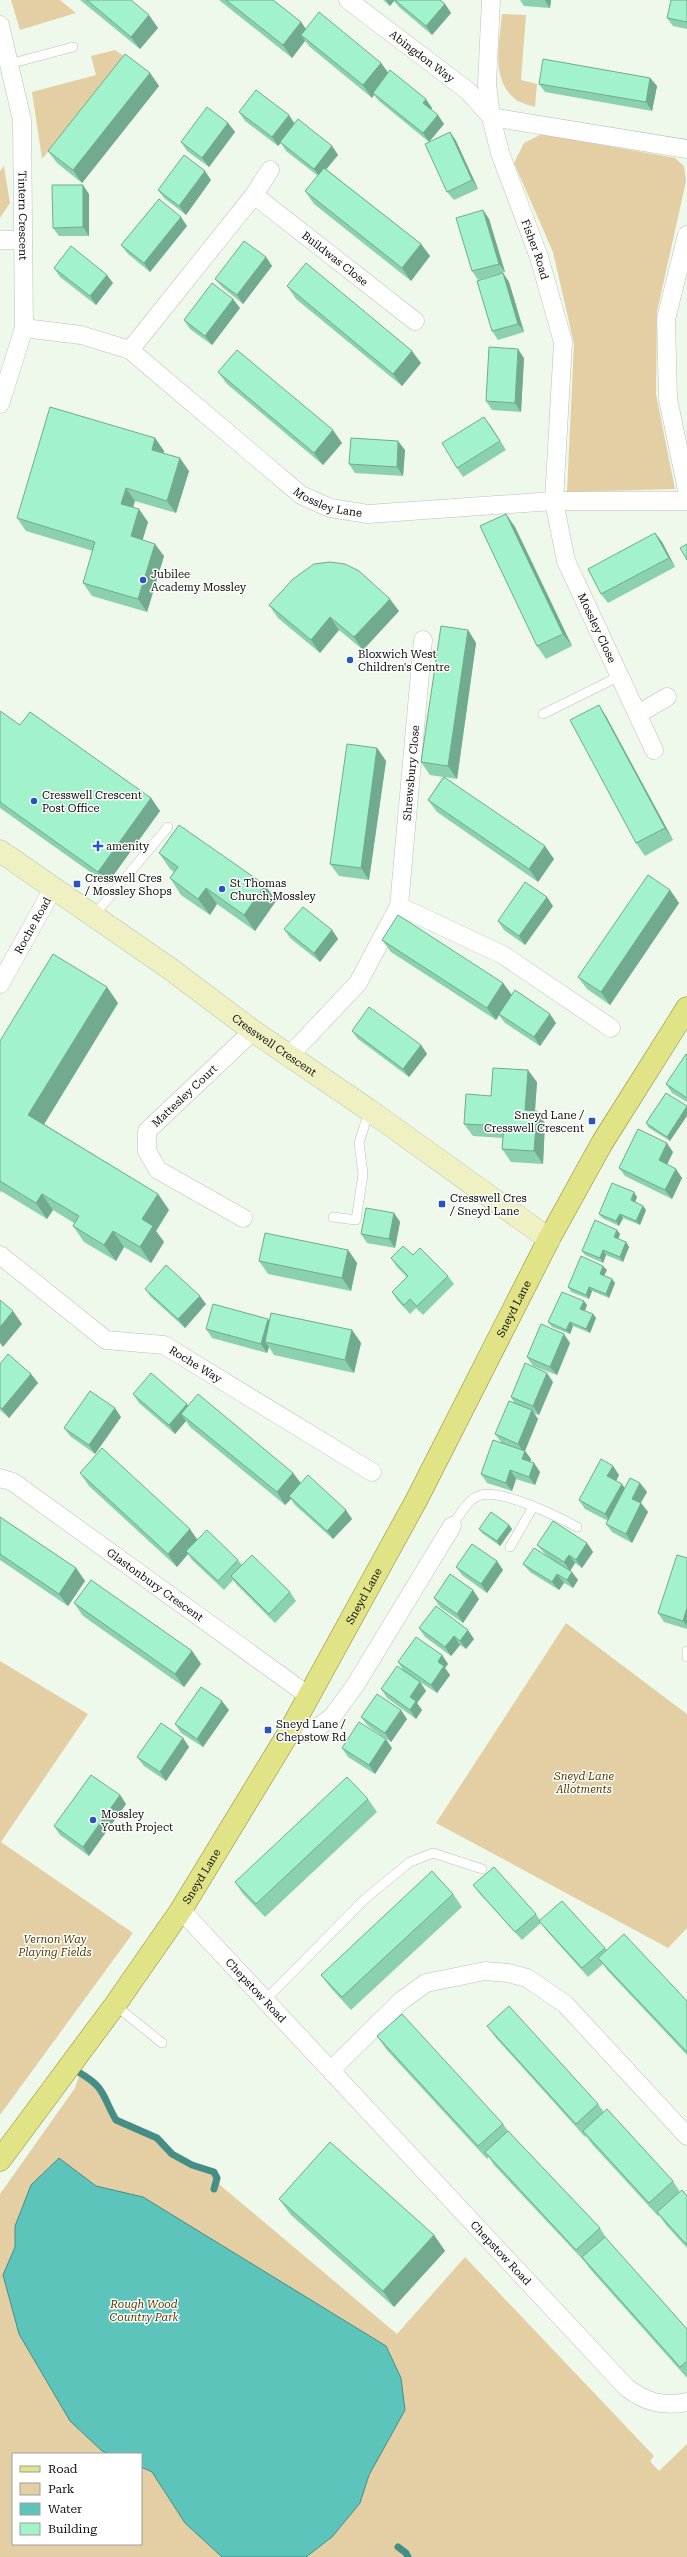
<svg xmlns="http://www.w3.org/2000/svg" width="687" height="2557" viewBox="0 0 687 2557" font-family="'Roboto Serif',serif">
<rect width="100%" height="100%" fill="#eff9eb"/>
<path fill="#e4cfa4" fill-rule="evenodd" d="M11,0H60L76,13L20,30Z
M502,14L526,15L521,80L537,84L535,107C529,105 520,103 515,99C490,79 500,41 502,14Z
M115,50L125,57L42,159L32,92L96,75L91,56Z
M542,134L675,158L684,166L686,181L657,312L656,394L675,489L567,492L574,344L553,252L514,163L524,143Z
M4,166L10,203L0,218V171Z
M566,1623L687,1714V1928L668,1948L436,1823Z
M0,1661L88,1714L1,1842L133,1933L0,2115Z
M80,2073C106,2088 102,2096 116,2120L157,2138L172,2154L192,2165L214,2172L220,2185L397,2334L465,2257L654,2456L650,2461L659,2471L687,2444V2557H0V2194L75,2088ZM13,2454H141V2544H13Z"/>
<path fill="#5cc4ba" stroke="#448e86" d="M59,2158L96,2186L143,2197L386,2346L401,2378L405,2410L369,2475L360,2503L332,2537L306,2557H222L185,2523L152,2472L141,2467V2454H110L102,2451L70,2421L19,2334L3,2275L15,2247V2226L31,2185Z"/>
<g fill="none" stroke-linecap="round" stroke-linejoin="round">
<path stroke="#448e86" stroke-width="7" d="M80,2073C106,2088 102,2096 116,2120L157,2138L172,2154L192,2165L214,2172L217,2178L214,2189
M398,2547L406,2553L408,2557"/>
<defs>
<path id="lane" d="M9,64L73,47
M543,714L620,676
M94,915L168,827
M333,1217L356,1220L363,1174L359,1143L369,1111
M452,1526C460,1515 467,1499 481,1495C504,1490 557,1516 577,1527
M510,1547L533,1507
M687,1651V1657
M265,2000L366,1898L410,1862L433,1853L482,1869
M115,2005L162,2043"/>
<g id="street">
<path id="s1" d="M348,0L468,91L491,117L687,149"/>
<path id="s2" d="M491,0L487,84L491,117L500,153L539,257L563,342L554,501L566,561L654,750"/>
<path id="s3" d="M0,25L22,120L24,328L0,404"/>
<path id="s4" d="M254,195L415,321"/>
<path d="M687,235L666,319L668,399L687,490"/>
<path d="M0,240H22"/>
<path id="s5" d="M24,328L81,335L130,350L301,495L330,508L368,514L554,501H687"/>
<path d="M130,350L254,195L270,170"/>
<path d="M638,714L667,697"/>
<path d="M399,906L503,955L611,1028"/>
<path id="s6" d="M0,984L54,887"/>
<path id="s7" d="M290,1055L358,983L399,906L423,640"/>
<path id="s8" d="M243,1218L158,1170L147,1151V1131L253,1031"/>
<path id="s9" d="M0,1255L106,1340L164,1345L372,1472"/>
<path id="s10" d="M0,1478L13,1482L309,1696"/>
<path d="M288,1734L310,1733L332,1717L356,1684L452,1526"/>
<path id="s11" d="M181,1910L627,2388C646,2402 663,2407 687,2402"/>
<path d="M332,2069L401,2001L426,1983L485,1971L508,1973L527,1978L565,2004L687,2136"/>
</g>
<g id="secondary">
<path id="s12" d="M0,851L169,968L253,1031L369,1110L549,1239"/>
</g>
<g id="primary">
<path id="s13" d="M0,2160L115,2005L181,1910L288,1734L417,1499L549,1239L602,1143L687,1008"/>
</g>
</defs>
<use href="#lane" stroke="#b9c2b5" stroke-width="10"/>
<use href="#street" stroke="#b9c2b5" stroke-width="19"/>
<use href="#secondary" stroke="#b9c2b5" stroke-width="23"/>
<use href="#primary" stroke="#898c28" stroke-width="23"/>
<use href="#lane" stroke="#fff" stroke-width="9"/>
<use href="#street" stroke="#fff" stroke-width="18"/>
<use href="#secondary" stroke="#f0f1c3" stroke-width="22"/>
<use href="#primary" stroke="#e1e387" stroke-width="22"/>
</g>
<path fill="#8bd1af" d="M80,0H131L158,28L140,49Z
M219,0H273L301,22L306,29L381,63L388,73L432,108L431,110L444,124L429,142L379,101L374,95L372,98L310,47L305,41L292,58Z
M383,0H440L445,4L451,13L432,35L399,7L394,1L390,6Z
M520,0H551L550,8L524,6Z
M687,0V29L673,26L667,18Z
M150,73L159,86L82,183L57,163L48,151Z
M650,78L657,86L652,111L545,92L539,84Z
M239,112L295,124L332,146L338,155L326,169L421,244L430,256L411,281L314,204L305,191L318,176L286,151L281,143L278,146L245,121Z
M228,123L235,132L209,167L187,151L181,142Z
M450,132L456,141L478,189L454,200L447,192Z
M211,180L186,215L164,198L158,190Z
M89,194V236H59L53,228Z
M483,210L489,219L505,272L478,280L472,271Z
M187,226L150,272L128,254L121,245Z
M266,257L272,266L243,304L222,287L215,279Z
M54,268L113,283L96,305L60,277Z
M503,273L509,282L524,332L498,340L492,331Z
M287,286L421,363L402,386L296,299Z
M240,308L212,345L190,329L184,320Z
M524,358L521,412L492,410L486,401Z
M218,372L342,443L323,465L227,384Z
M490,425L506,450L463,477L457,468Z
M155,438L164,451L163,453L189,471L176,513L135,501L133,507L148,522L142,540L164,556L147,612L92,596L83,583L93,551L26,531L17,518Z
M405,450L403,476L355,473L349,464Z
M506,514L515,527L572,646L546,659L537,646Z
M655,533L662,542L675,567L608,603L601,594Z
M269,605L399,611L363,650L339,630L320,653L278,618Z
M468,630L476,643L457,779L444,777L554,859L538,882L437,812L428,800L443,777L430,775L421,762Z
M599,705L607,718L673,840L645,856L636,843Z
M0,711L20,725L151,798L160,811L107,884L0,808Z
M377,748L386,761L369,880L339,876L330,864Z
M159,853L265,885L276,901L255,931L217,904L210,915L181,895L170,878L174,872L170,869Z
M670,890L679,903L610,1005L587,989L578,977Z
M553,906L525,945L504,930L498,921Z
M284,929L332,930L338,939L320,962L290,938Z
M382,940L503,983L511,995L556,1023L540,1046L505,1023L499,1015L496,1020L391,952Z
M118,1003L44,1124L158,1194L169,1210L156,1231L164,1242L151,1263L124,1247L116,1261L84,1242L73,1226L74,1223L53,1210L47,1219L1,1191L0,1193V1041Z
M352,1031L421,1045L427,1054L409,1077L358,1039Z
M687,1055V1102L672,1093L666,1084Z
M537,1082L535,1111H537L545,1123L543,1164L511,1162L502,1149L503,1138L473,1136L464,1124L491,1096Z
M666,1093L670,1141L649,1128L646,1123Z
M673,1152L667,1164L682,1178L672,1199L625,1176L619,1168Z
M637,1197L635,1202L643,1206L646,1210L640,1225L623,1218L619,1226L602,1218L599,1214Z
M394,1213L400,1222L395,1248L367,1243L361,1234Z
M617,1230L620,1234L618,1239L626,1242L629,1247L623,1262L606,1255L603,1263L585,1255L582,1251Z
M348,1250L357,1263L351,1291L268,1274L259,1261Z
M413,1255L448,1276L454,1284L423,1315L416,1308L410,1314L398,1301L392,1292L407,1277L397,1267L391,1258Z
M607,1270L604,1275L612,1279L615,1283L609,1298L592,1291L589,1299L571,1292L568,1287Z
M145,1289L206,1304L185,1328L151,1297Z
M587,1305L585,1311L593,1314L596,1318L590,1333L573,1326L570,1334L552,1327L548,1322Z
M270,1321L352,1330L361,1343L354,1373L274,1355L269,1347L267,1353L212,1338L206,1329Z
M570,1343L557,1375L533,1366L527,1357Z
M0,1364L31,1374L38,1383L9,1418L0,1410Z
M553,1382L539,1415L533,1413L538,1419L525,1451L531,1459L530,1462L534,1463L540,1472L535,1485L516,1479L512,1491L487,1483L481,1474L501,1442L495,1434L515,1404L511,1397Z
M133,1394L188,1406L293,1473L301,1483L352,1519L333,1539L295,1505L291,1499L285,1505L190,1427L186,1421L175,1434L139,1403Z
M121,1417L95,1454L70,1436L64,1428Z
M613,1466L619,1475L616,1481L625,1488L640,1483L647,1492L641,1503L648,1512L632,1543L612,1532L606,1524L608,1521L585,1509L579,1500Z
M80,1473L197,1539L238,1560L242,1565L290,1592L296,1601L275,1623L237,1585L233,1580L224,1590L192,1560L188,1554L177,1567L89,1486Z
M0,1517L76,1568L85,1581L68,1606L0,1560Z
M509,1525L512,1529L500,1546L482,1533L479,1529Z
M587,1543L593,1552L582,1568L575,1563L570,1571L578,1580L573,1588L564,1583L559,1590L530,1572L523,1564L551,1559L544,1553L537,1545Z
M687,1558V1629L664,1622L658,1613Z
M456,1567L503,1570L487,1593L462,1575Z
M434,1598L479,1599L463,1623L440,1607Z
M74,1603L192,1651L201,1664L184,1687L83,1616Z
M419,1628L474,1639L466,1649L460,1645L451,1656L425,1637Z
M442,1655L448,1664L445,1668L450,1675L437,1693L420,1682L426,1691L417,1703L422,1710L416,1719L387,1698L381,1689L403,1670L398,1662Z
M229,1710L203,1747L181,1733L175,1724Z
M361,1717L407,1719L391,1742L368,1726Z
M183,1738L189,1747L166,1781L144,1766L137,1757Z
M342,1748H392L375,1774L348,1757Z
M120,1795L126,1804L89,1856L60,1835L54,1826Z
M368,1799L377,1812L265,1917L243,1894L235,1882Z
M473,1885L536,1914L540,1920L605,1948L607,1950L687,2001V2055L607,1970L603,1964L588,1977L546,1930L541,1923L522,1940L480,1894Z
M453,1894L462,1907L351,2010L330,1987L321,1975Z
M487,2026L598,2104L604,2112L673,2181L680,2192L687,2196V2248L666,2225L659,2215L658,2216L592,2144L586,2136L585,2137L496,2038Z
M377,2036L503,2124L508,2131L600,2228L608,2241L687,2329V2378L591,2270L585,2262L494,2165L489,2157L487,2159L386,2049Z
M279,2199L434,2235L445,2251L394,2307L291,2215Z"/>
<path fill="#71aa8e" d="M386,0H394V1L390,6Z
M545,0H551L550,8Z
M445,4L451,13L432,35L426,26Z
M149,15L158,28L140,49L131,37Z
M301,22L310,35H301L305,41L292,58L283,45Z
M381,63L390,75L373,93L374,95L372,98L363,85Z
M150,73L159,86L82,183L73,170Z
M650,78L657,86L652,111L646,102Z
M426,99L432,108L429,112L423,103Z
M289,115L295,124L278,146L272,137Z
M438,115L444,124L429,142L423,133Z
M228,123L235,132L209,167L202,158Z
M450,132L456,141L478,189L472,180Z
M332,146L338,155L320,177L314,169Z
M205,171L211,180L186,215L179,206Z
M83,185L89,194V236L83,227Z
M483,210L489,219L505,272L499,264Z
M181,217L187,226L150,272L144,263Z
M421,244L430,256L411,281L402,268Z
M266,257L272,266L243,304L237,295Z
M503,273L509,282L524,332L518,324Z
M107,275L113,283L96,305L90,296Z
M233,299L240,308L212,345L205,336Z
M518,349L524,358L521,412L515,403Z
M412,351L421,363L402,386L393,374Z
M484,417L490,425L506,450Z
M333,430L342,443L323,465L314,453Z
M155,438L164,451L161,462L152,450Z
M398,441L405,450L403,476L397,467Z
M180,458L189,471L176,513L167,501Z
M126,488L135,501L130,516L121,504Z
M139,509L148,522L140,549L131,536Z
M506,514L515,527L572,646L563,634Z
M655,533L662,542L675,567L669,558Z
M155,544L164,556L147,612L138,599Z
M390,599L399,611L363,650L354,637Z
M330,617L339,630L320,653L311,640Z
M468,630L476,643L457,779L448,766Z
M599,705L607,718L673,840L665,828Z
M377,748L386,761L369,880L361,868Z
M151,798L160,811L107,884L98,872Z
M545,846L554,859L538,882L529,869Z
M265,885L276,901L255,931L244,915Z
M206,888L217,904L210,915L198,899Z
M670,890L679,903L610,1005L601,992Z
M547,897L553,906L525,945L519,936Z
M332,930L338,939L320,962L314,953Z
M503,983L512,995L496,1020L487,1008Z
M107,987L118,1003L40,1131L28,1115Z
M550,1014L556,1023L540,1046L534,1037Z
M421,1045L427,1054L409,1077L403,1069Z
M528,1070L537,1082L534,1123L525,1110Z
M687,1106V1116L670,1141L667,1137Z
M537,1111L545,1123L543,1164L534,1151Z
M667,1143L673,1152L665,1169L659,1160Z
M676,1169L682,1178L672,1199L665,1190Z
M634,1192L637,1197L634,1205L631,1200Z
M42,1194L53,1210L47,1219L36,1203Z
M158,1194L169,1210L156,1231L164,1242L151,1263L140,1247L142,1219Z
M643,1206L646,1210L640,1225L636,1221Z
M394,1213L400,1222L395,1248L389,1239Z
M620,1214L623,1218L619,1226L616,1221Z
M617,1230L620,1234L617,1242L614,1237Z
M113,1231L124,1247L116,1261L104,1245Z
M626,1242L629,1247L623,1262L620,1257Z
M348,1250L357,1263L351,1291L342,1278Z
M603,1250L606,1255L603,1263L600,1258Z
M603,1266L607,1270L603,1278L600,1274Z
M612,1279L615,1283L609,1298L606,1294Z
M589,1287L592,1291L589,1299L586,1295Z
M200,1296L206,1304L185,1328L178,1319Z
M584,1301L587,1305L584,1313L580,1309Z
M13,1311L22,1324L3,1347L0,1343V1327Z
M593,1314L596,1318L590,1333L586,1329Z
M268,1319L274,1327L265,1342L269,1347L267,1353L261,1344Z
M570,1322L573,1326L570,1334L566,1330Z
M352,1330L361,1343L354,1373L345,1360Z
M564,1334L570,1343L557,1375L550,1367Z
M547,1373L553,1382L539,1415L533,1406Z
M31,1374L38,1383L9,1418L2,1409Z
M187,1404L193,1413L181,1414L186,1421L175,1434L169,1425Z
M115,1408L121,1417L95,1454L89,1445Z
M532,1410L538,1419L524,1453L518,1444Z
M525,1451L531,1459L528,1468L522,1459Z
M534,1463L540,1472L535,1485L529,1477Z
M613,1466L619,1475L614,1485L607,1476Z
M510,1470L516,1479L512,1491L506,1483Z
M293,1473L302,1485L289,1496L291,1499L285,1505L277,1492Z
M640,1483L647,1492L638,1507L632,1499Z
M622,1484L628,1493L611,1523L605,1514Z
M641,1503L648,1512L632,1543L626,1534Z
M346,1510L352,1519L333,1539L327,1531Z
M509,1525L512,1529L500,1546L497,1541Z
M190,1529L199,1542L186,1551L188,1554L177,1567L168,1554Z
M587,1543L593,1552L582,1568L576,1560Z
M569,1555L575,1563L570,1571L564,1562Z
M497,1561L503,1570L487,1593L481,1584Z
M76,1568L85,1581L68,1606L59,1594Z
M572,1572L578,1580L573,1588L567,1580Z
M557,1574L564,1583L559,1590L552,1582Z
M473,1590L479,1599L463,1623L457,1614Z
M687,1608V1626L683,1621Z
M468,1630L474,1639L466,1649L460,1641Z
M454,1636L460,1645L451,1656L445,1647Z
M192,1651L201,1664L184,1687L175,1674Z
M442,1655L448,1664L445,1668L450,1675L437,1693L431,1685L438,1662Z
M420,1682L426,1691L417,1703L422,1710L416,1719L410,1710V1697Z
M222,1701L229,1710L203,1747L197,1739Z
M401,1710L407,1719L391,1742L385,1733Z
M183,1738L189,1747L166,1781L160,1772Z
M386,1739L392,1748L375,1774L369,1765Z
M120,1795L126,1804L89,1856L83,1847Z
M434,2235L445,2251L394,2307L383,2291Z"/>
<path fill="#a2f3cb" stroke="#71aa8e" d="M87,0H131L149,15L131,37Z
M226,0H273L301,22L283,45Z
M395,0H440L445,4L426,26Z
M671,0H687V22L667,18Z
M319,12L381,63L363,85L301,35Z
M125,54L150,73L73,170L48,151Z
M543,59L650,78L646,102L539,84Z
M390,70L426,99L423,103L438,115L423,133L373,93Z
M256,90L289,115L272,137L239,112Z
M207,107L228,123L202,158L181,142Z
M298,119L332,146L314,169L280,142Z
M450,132L472,180L447,192L425,144Z
M184,155L205,171L179,206L158,190Z
M324,168L421,244L402,268L305,191Z
M52,185H83V227L53,228Z
M159,199L181,217L144,263L121,245Z
M483,210L499,264L472,271L456,218Z
M244,241L266,257L237,295L215,279Z
M71,246L107,275L90,296L54,268Z
M306,263L412,351L393,374L287,286Z
M503,273L518,324L492,331L477,281Z
M212,283L233,299L205,336L184,320Z
M489,347L518,349L515,403L486,401Z
M237,350L333,430L314,453L218,372Z
M50,407L155,438L152,450L180,458L167,501L126,488L121,504L139,509L131,536L155,544L138,599L83,583L95,542L17,518Z
M484,417L500,441L457,468L442,443Z
M351,438L398,441L397,467L349,464Z
M506,514L563,634L537,646L480,526Z
M655,533L669,558L601,594L588,569Z
M687,544V560L680,548Z
M330,562L345,564L359,571L390,599L354,637L330,617L311,640L269,605L293,579L314,564Z
M441,626L468,630L448,766L421,762Z
M599,705L665,828L636,843L570,720Z
M0,711L20,725L30,712L151,798L98,872L0,802Z
M347,744L377,748L361,868L330,864Z
M444,777L545,846L529,869L428,800Z
M179,825L265,885L244,915L206,888L198,899L170,878L178,867L159,853Z
M648,875L670,890L601,992L578,977Z
M525,882L547,897L519,936L498,921Z
M303,907L332,930L314,953L284,929Z
M398,915L503,983L487,1008L382,940Z
M53,954L107,987L28,1115L158,1194L142,1219L153,1226L140,1247L113,1231L104,1245L73,1226L79,1216L42,1194L36,1203L0,1181V1041Z
M515,990L550,1014L534,1037L499,1014Z
M369,1007L421,1045L403,1069L352,1031Z
M686,1054L687,1055V1098L666,1084Z
M493,1068L528,1070L525,1110L537,1111L534,1151L502,1149L504,1126L464,1124L466,1094L491,1096Z
M666,1093L687,1106L667,1137L646,1123Z
M638,1129L667,1143L659,1160L676,1169L665,1190L619,1168Z
M612,1183L634,1192L631,1200L643,1206L636,1221L620,1214L616,1221L599,1214Z
M366,1208L394,1213L389,1239L361,1234Z
M595,1220L617,1230L614,1237L626,1242L620,1257L603,1250L600,1258L582,1251Z
M265,1233L348,1250L342,1278L259,1261Z
M403,1246L413,1255L420,1248L448,1276L417,1306L410,1299L404,1305L392,1292L408,1276L391,1258Z
M581,1256L603,1266L600,1274L612,1279L606,1294L589,1287L586,1295L568,1287Z
M166,1265L200,1296L178,1319L145,1289Z
M562,1292L584,1301L580,1309L593,1314L586,1329L570,1322L566,1330L548,1322Z
M0,1300L13,1311L0,1327Z
M213,1304L268,1319L261,1344L206,1329Z
M271,1313L352,1330L345,1360L265,1342Z
M541,1324L564,1334L550,1367L527,1357Z
M8,1354L31,1374L2,1409L0,1407V1364Z
M525,1363L547,1373L533,1406L511,1397Z
M151,1373L187,1404L169,1425L133,1394Z
M90,1391L115,1408L89,1445L64,1428Z
M198,1394L293,1473L277,1492L181,1414Z
M509,1401L532,1410L518,1444L495,1434Z
M493,1440L525,1451L522,1459L534,1463L529,1477L510,1470L506,1483L481,1474Z
M102,1448L190,1529L168,1554L80,1473Z
M601,1459L613,1466L607,1476L622,1484L605,1514L579,1500Z
M308,1475L346,1510L327,1531L289,1496Z
M630,1478L640,1483L632,1499L641,1503L626,1534L606,1524Z
M491,1512L509,1525L497,1541L479,1529Z
M0,1517L76,1568L59,1594L0,1554Z
M553,1521L587,1543L576,1560L569,1555L564,1562L537,1545Z
M207,1530L238,1560L218,1581L186,1551Z
M472,1544L497,1561L481,1584L456,1567Z
M534,1548L572,1572L567,1580L557,1574L552,1582L523,1564Z
M252,1555L290,1592L269,1614L231,1576Z
M677,1555L687,1558V1608L683,1621L658,1613Z
M450,1574L473,1590L457,1614L434,1598Z
M91,1580L192,1651L175,1674L74,1603Z
M436,1606L468,1630L460,1641L454,1636L445,1647L419,1628Z
M416,1637L442,1655L438,1662L444,1666L431,1685L398,1662Z
M397,1666L420,1682L410,1697L416,1701L410,1710L381,1689Z
M201,1687L222,1701L197,1739L175,1724Z
M377,1694L401,1710L385,1733L361,1717Z
M359,1722L386,1739L369,1765L342,1748Z
M161,1723L183,1738L160,1772L137,1757Z
M91,1775L120,1795L83,1847L54,1826Z
M347,1777L368,1799L256,1904L235,1882Z
M494,1867L536,1914L515,1932L473,1885Z
M432,1871L453,1894L342,1997L321,1975Z
M562,1901L605,1948L582,1968L539,1921Z
M624,1934L687,2001V2052L598,1958Z
M509,2006L598,2104L576,2124L487,2026Z
M402,2014L503,2124L478,2146L377,2036Z
M607,2109L673,2181L649,2203L583,2131Z
M508,2131L600,2228L576,2250L485,2152Z
M330,2142L434,2235L383,2291L279,2199Z
M682,2190L687,2196V2245L657,2212Z
M605,2237L687,2329V2361L680,2367L582,2257Z"/>
<g fill="#2954c3" stroke="#fff" stroke-width="1.5">
<circle cx="143" cy="580" r="4"/>
<circle cx="350" cy="660" r="4"/>
<circle cx="34" cy="801" r="4"/>
<path d="M96 840h4v4h4v4h-4v4h-4v-4h-4v-4h4z"/>
<rect x="73" y="880" width="8" height="8" rx="2"/>
<circle cx="222" cy="889" r="4"/>
<rect x="588" y="1117" width="8" height="8" rx="2"/>
<rect x="438" y="1200" width="8" height="8" rx="2"/>
<rect x="264" y="1726" width="8" height="8" rx="2"/>
<circle cx="93" cy="1820" r="4"/>
</g>
<g text-anchor="middle" dominant-baseline="central" stroke-width="3" stroke-linejoin="round" paint-order="stroke">
<g font-size="11" fill="#0c0f0b" stroke="#fff">
<text stroke="none"><textPath href="#s1" startOffset="93">Abingdon Way</textPath></text>
<text stroke="none"><textPath href="#s3" startOffset="193">Tintern Crescent</textPath></text>
<text stroke="none"><textPath href="#s2" startOffset="257">Fisher Road</textPath></text>
<text stroke="none"><textPath href="#s4" startOffset="103">Buildwas Close</textPath></text>
<text stroke="none"><textPath href="#s5" startOffset="361">Mossley Lane</textPath></text>
<text stroke="none"><textPath href="#s2" startOffset="648">Mossley Close</textPath></text>
<text stroke="none"><textPath href="#s7" startOffset="320">Shrewsbury Close</textPath></text>
<text stroke="none"><textPath href="#s6" startOffset="67">Roche Road</textPath></text>
<text stroke="none"><textPath href="#s12" startOffset="336">Cresswell Crescent</textPath></text>
<text stroke="none"><textPath href="#s8" startOffset="191">Mattesley Court</textPath></text>
<text stroke="none"><textPath href="#s13" startOffset="996">Sneyd Lane</textPath></text>
<text stroke="none"><textPath href="#s9" startOffset="231">Roche Way</textPath></text>
<text stroke="none"><textPath href="#s10" startOffset="189">Glastonbury Crescent</textPath></text>
<text stroke="none"><textPath href="#s13" startOffset="672">Sneyd Lane</textPath></text>
<text stroke="none"><textPath href="#s13" startOffset="348">Sneyd Lane</textPath></text>
<text stroke="none"><textPath href="#s11" startOffset="110">Chepstow Road</textPath></text>
<text stroke="none"><textPath href="#s11" startOffset="469">Chepstow Road</textPath></text>
</g>
<g font-size="11" fill="#0c0f0b" stroke="#fff" text-anchor="start">
<text x="151" y="574">Jubilee<tspan x="151" dy="13">Academy Mossley</tspan></text>
<text x="358" y="654">Bloxwich West<tspan x="358" dy="13">Children's Centre</tspan></text>
<text x="42" y="795">Cresswell Crescent<tspan x="42" dy="13">Post Office</tspan></text>
<text x="106" y="846">amenity</text>
<text x="85" y="878">Cresswell Cres<tspan x="85" dy="13">/ Mossley Shops</tspan></text>
<text x="230" y="883">St Thomas<tspan x="230" dy="13">Church,Mossley</tspan></text>
<text x="584" y="1115" text-anchor="end">Sneyd Lane /<tspan x="584" dy="13">Cresswell Crescent</tspan></text>
<text x="450" y="1198">Cresswell Cres<tspan x="450" dy="13">/ Sneyd Lane</tspan></text>
<text x="276" y="1724">Sneyd Lane /<tspan x="276" dy="13">Chepstow Rd</tspan></text>
<text x="101" y="1814">Mossley<tspan x="101" dy="13">Youth Project</tspan></text>
</g>
<g font-size="11" font-style="italic" fill="#533c00" stroke="#fff">
<text x="584" y="1776">Sneyd Lane<tspan x="584" dy="13">Allotments</tspan></text>
<text x="55" y="1939">Vernon Way<tspan x="55" dy="13">Playing Fields</tspan></text>
<text x="144" y="2304">Rough Wood<tspan x="144" dy="13">Country Park</tspan></text>
</g>
</g>
<rect x="12" y="2453" width="130" height="92" fill="#ffffff" stroke="#9e9f9d"/>
<rect x="20" y="2466" width="20" height="6" fill="#e1e387" stroke="#9e9f9d"/>
<text x="48" y="2473" font-size="12" fill="#0c0f0b">Road</text>
<rect x="20" y="2483" width="20" height="12" fill="#e4cfa4" stroke="#9e9f9d"/>
<text x="48" y="2493" font-size="12" fill="#0c0f0b">Park</text>
<rect x="20" y="2503" width="20" height="12" fill="#5cc4ba" stroke="#9e9f9d"/>
<text x="48" y="2513" font-size="12" fill="#0c0f0b">Water</text>
<rect x="20" y="2523" width="20" height="12" fill="#a2f3cb" stroke="#9e9f9d"/>
<text x="48" y="2533" font-size="12" fill="#0c0f0b">Building</text>
</svg>
